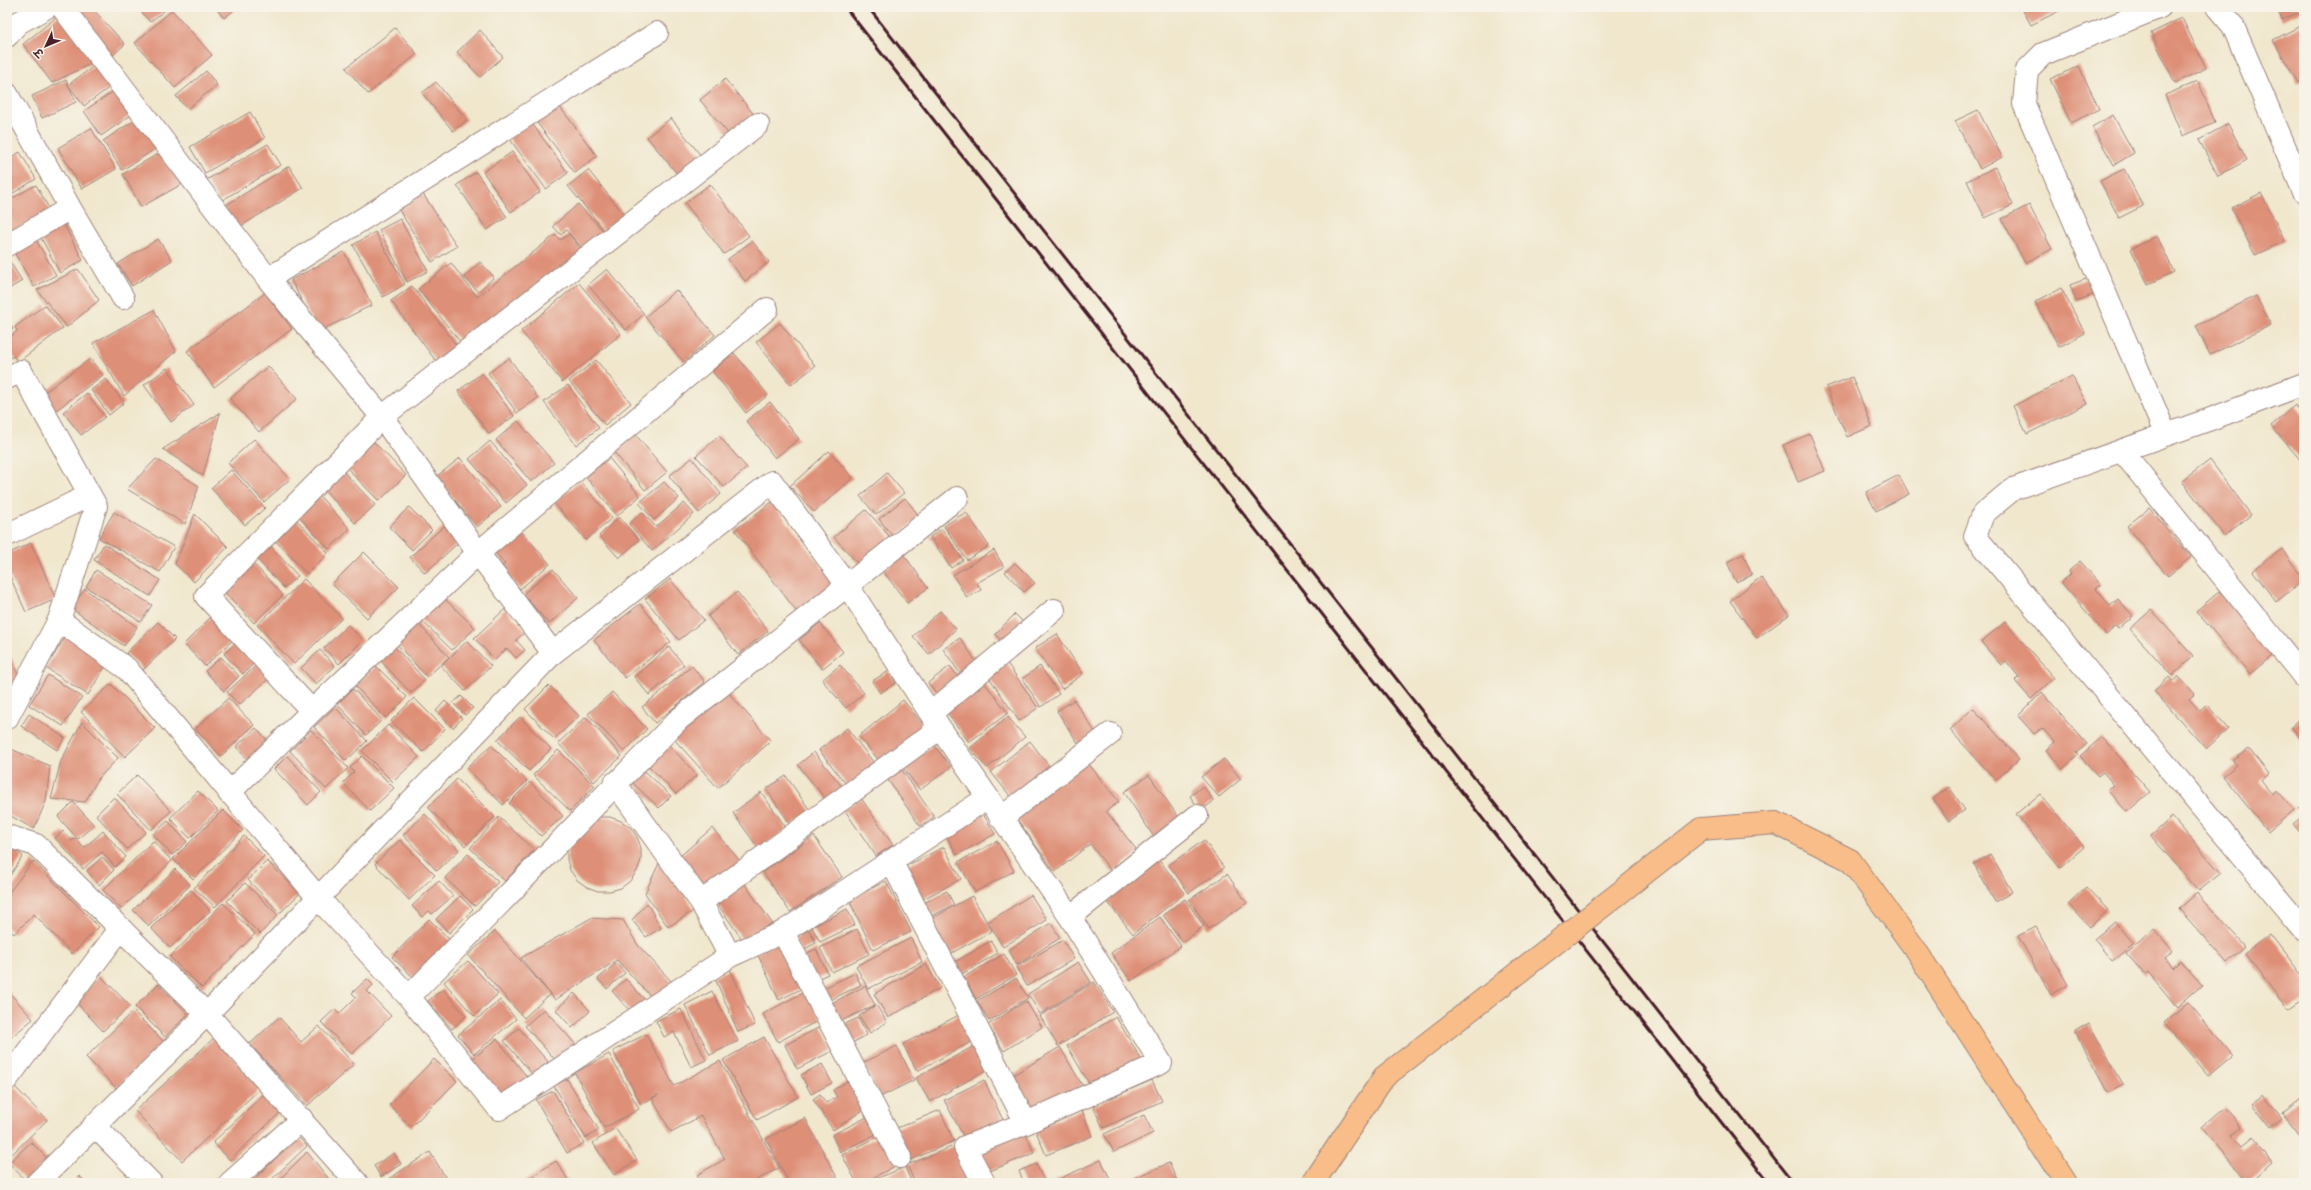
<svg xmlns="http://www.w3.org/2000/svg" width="2311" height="1190" viewBox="0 0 2311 1190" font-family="'Indie Flower','Playpen Sans Deva',sans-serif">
<rect width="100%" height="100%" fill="#f7f3e8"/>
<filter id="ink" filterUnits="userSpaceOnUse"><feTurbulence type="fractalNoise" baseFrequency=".025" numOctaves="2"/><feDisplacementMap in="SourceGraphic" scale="8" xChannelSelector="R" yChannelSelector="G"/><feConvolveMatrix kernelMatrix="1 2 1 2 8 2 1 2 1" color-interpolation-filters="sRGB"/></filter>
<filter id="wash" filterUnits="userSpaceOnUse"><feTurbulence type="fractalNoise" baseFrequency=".012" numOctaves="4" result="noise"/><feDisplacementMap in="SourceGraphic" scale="16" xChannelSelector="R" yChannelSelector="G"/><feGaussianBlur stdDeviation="0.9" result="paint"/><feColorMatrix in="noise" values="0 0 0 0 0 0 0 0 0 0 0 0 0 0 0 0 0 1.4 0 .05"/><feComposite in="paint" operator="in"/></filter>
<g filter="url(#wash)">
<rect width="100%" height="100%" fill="#f0e7cd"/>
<g id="blocks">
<path fill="#de8f77" d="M69,7H91L125,44L110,58Z
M137,7H169L150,22Z
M215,7H238L224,18Z
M2021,7H2067L2031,25Z
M2276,7H2304V10L2282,20Z
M172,10L212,55L175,88L135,43Z
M59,15L96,61L52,83L23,44Z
M2182,18L2206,68L2175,83L2151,33Z
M2304,24V80L2298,83L2273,40Z
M395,28L417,54L368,94L346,68Z
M480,30L503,57L480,77L457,52Z
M98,63L114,84L84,106L68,85Z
M2079,66L2099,109L2071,123L2050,79Z
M206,71L217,85L187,109L176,96Z
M725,79L756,117L731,137L700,100Z
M66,80L76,102L42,118L32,96Z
M2198,81L2215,122L2182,136L2165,95Z
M436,82L467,120L453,131L422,93Z
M117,89L134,113L101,136L84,111Z
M557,103L597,156L575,173L535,120Z
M1978,110L2002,157L1980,169L1955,121Z
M250,112L265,138L205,173L190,147Z
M2113,115L2134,153L2114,165L2092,127Z
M141,116L160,146L122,170L103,141Z
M671,118L702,157L679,176L647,137Z
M531,122L568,173L546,189L509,138Z
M2228,124L2247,160L2218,176L2199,140Z
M91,128L116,169L82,189L58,148Z
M268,144L281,165L219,202L206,180Z
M165,150L184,183L141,207L123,174Z
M20,152L36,179L7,197V160Z
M512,152L540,192L511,212L483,172Z
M289,166L303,188L236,229L223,207Z
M1995,167L2013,205L1985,218L1967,181Z
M2124,169L2143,206L2119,218L2100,181Z
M588,170L627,218L607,234L568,186Z
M476,172L507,217L487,230L457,185Z
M710,184L749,236L724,254L685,203Z
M36,185L50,210L7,235V201Z
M2261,193L2285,241L2255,255L2231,208Z
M423,194L457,246L432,262L399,210Z
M578,204L608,236L588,254L566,230L561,235L553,226Z
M2029,205L2052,249L2025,263L2002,219Z
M400,219L428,271L407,282L379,230Z
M64,225L83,260L60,273L41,238Z
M375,232L405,284L383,297L353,245Z
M569,234L585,254L466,349L418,289L451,263L477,297L555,235L560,240Z
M2157,236L2174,272L2148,284L2131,249Z
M158,239L172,260L132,286L118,264Z
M36,240L56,275L34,287L14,252Z
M752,241L769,262L745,281L728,259Z
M344,252L372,305L318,332L291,280Z
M7,257L22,281L7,290Z
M480,262L494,277L478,292L464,277Z
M78,269L99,300L67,327L37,290Z
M607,269L644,314L626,330L588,285Z
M2094,276L2100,292L2076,301L2070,285Z
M579,283L621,334L562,382L521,331Z
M412,286L460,350L439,365L391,301Z
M2061,288L2085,333L2059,347L2035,302Z
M676,290L715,335L684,362L645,317Z
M265,293L292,329L214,387L187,351Z
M2256,296L2271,325L2210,355L2196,326Z
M45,305L63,328L18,362L13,356L7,361V339L17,331L15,327Z
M154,310L176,351L124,396L93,343Z
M7,320L13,329L7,334Z
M780,323L815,366L791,385L756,342Z
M734,353L768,395L746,413L712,371Z
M509,358L538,398L517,413L488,373Z
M90,359L103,375L55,411L42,394Z
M596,360L631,403L605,425L569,381Z
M268,366L297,399L259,432L230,399Z
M167,368L194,405L171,422L144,385Z
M482,373L514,416L489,434L458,391Z
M2072,376L2087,404L2027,434L2013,406Z
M1852,377L1872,426L1847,437L1826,387Z
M106,379L124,403L109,415L91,390Z
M568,385L599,428L576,445L544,402Z
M87,393L105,417L81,435L63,412Z
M770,402L799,439L775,458L746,421Z
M2295,405L2304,417V464L2271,426Z
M220,413L203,476L163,449Z
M518,421L554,463L531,482L496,440Z
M635,434L667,472L645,490L614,452Z
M1810,434L1825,471L1798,482L1783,445Z
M719,436L747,468L724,487L696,456Z
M369,437L406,475L379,501L342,463Z
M254,439L290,479L264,502L228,463Z
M490,441L527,485L506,503L469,459Z
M829,451L853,478L814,512L790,486Z
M460,458L501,507L477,527L436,477Z
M609,458L640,496L617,516L586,477Z
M692,458L721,494L699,513L669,476Z
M156,459L199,486L185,524L127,489Z
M2210,460L2251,515L2224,536L2182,481Z
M341,469L375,505L355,523L322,487Z
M231,470L265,508L245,525L211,488Z
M887,473L904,493L876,515L860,496Z
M1899,475L1909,494L1876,511L1866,492Z
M580,481L612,518L586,540L554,503Z
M664,482L679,498L654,520L639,503Z
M313,489L350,529L329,549L292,509Z
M905,498L920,517L894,538L879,519Z
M772,502L837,587L800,616L735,530Z
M684,503L694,514L652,551L629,524L642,512L656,527Z
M409,507L432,530L412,550L389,527Z
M2149,508L2191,557L2168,576L2127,526Z
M866,510L892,539L861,567L834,537Z
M114,512L174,547L160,572L99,538Z
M966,512L989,546L967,560L944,526Z
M195,514L228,547L194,582L175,564Z
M293,516L328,553L307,574L271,536Z
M619,517L639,540L619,558L599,536Z
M444,526L459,542L425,573L410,557Z
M519,529L550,564L520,589L500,567L505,564L494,551Z
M942,529L963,560L951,568L930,537Z
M266,541L298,576L284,588L252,554Z
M31,543L56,599L26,612L7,570V554Z
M104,544L160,580L150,596L94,560Z
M2282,549L2304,580L2276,602L2253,571Z
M994,550L1004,567L977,583L981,590L967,598L953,575Z
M364,552L399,587L367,618L332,584Z
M1743,554L1752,575L1736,582L1727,562Z
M904,555L928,588L907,603L883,571Z
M248,558L283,595L254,623L219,586Z
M2080,561L2101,585L2096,589L2110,606L2118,599L2133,616L2118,629L2116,626L2106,635L2061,582L2071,574L2069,571Z
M1015,563L1035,583L1024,592L1005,572Z
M553,569L578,598L549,624L523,594Z
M96,570L152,605L141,622L86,587Z
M1761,577L1789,615L1757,638L1730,601Z
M304,579L342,618L294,664L257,625Z
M670,579L704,620L679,640L645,599Z
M85,589L137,627L124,646L71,608Z
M2220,591L2273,655L2250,674L2196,611Z
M737,592L768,631L738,655L708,616Z
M441,595L475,628L452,650L419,618Z
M640,604L671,642L625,678L594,640Z
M505,609L526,631L516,640L525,650L516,658L507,648L495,660L474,638Z
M2151,610L2193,656L2172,676L2130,629Z
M940,611L956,629L929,654L913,636Z
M215,613L237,636L205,666L184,644Z
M1015,614L1027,626L1006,646L995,634Z
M414,619L449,657L427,677L392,639Z
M158,622L175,639L143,670L126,653Z
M2005,622L2054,678L2031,699L2015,681L2019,677L2006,661L2001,665L1981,642Z
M820,623L843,652L822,669L799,640Z
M348,625L363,640L339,664L324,648Z
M67,634L109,660L88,695L46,668Z
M1057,634L1083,674L1062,689L1035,648Z
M241,638L259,658L243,674L224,654Z
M960,638L978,664L961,675L943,649Z
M467,641L491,666L465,691L441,666Z
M7,646L21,683L7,688Z
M394,646L425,680L411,693L379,659Z
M669,647L684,665L649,695L634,677Z
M320,650L335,666L316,684L301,668Z
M221,657L239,676L224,691L205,671Z
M261,661L273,675L239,705L227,692Z
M1007,663L1038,708L1019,721L988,676Z
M840,665L864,693L846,708L822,680Z
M376,666L407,697L386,718L355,686Z
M692,666L705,682L655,723L642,707Z
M950,666L960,679L939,696L928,683Z
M1040,666L1059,694L1041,707L1022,679Z
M889,671L896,683L880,693L872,681Z
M48,675L82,697L63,726L29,705Z
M2178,676L2195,694L2189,699L2200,711L2207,705L2228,729L2206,749L2154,691L2169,677L2173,682Z
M984,682L1008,713L969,742L946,711Z
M111,684L155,728L125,757L81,712Z
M549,685L579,716L554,739L525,709Z
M353,689L382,720L366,735L337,704Z
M727,691L771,741L718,788L673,738Z
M612,692L647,729L624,752L588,714Z
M2042,692L2087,744L2076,753L2078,755L2063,769L2046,750L2055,742L2042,728L2034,734L2018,716Z
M461,696L473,708L465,715L453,703Z
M228,698L254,725L221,756L195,729Z
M414,698L445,729L423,752L391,721Z
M903,700L925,727L881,763L859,736Z
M1074,700L1099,738L1082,749L1057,711Z
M445,701L462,718L453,728L436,711Z
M335,707L367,741L346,761L314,727Z
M1973,708L2019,759L1996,780L1950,730Z
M29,714L65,738L57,750L21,726Z
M2304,716V743L2291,727Z
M520,717L551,749L529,771L497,740Z
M586,717L622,756L594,782L558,743Z
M1008,717L1025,737L987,768L970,748Z
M82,722L118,758L98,779L85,802L51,799L61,761Z
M388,725L419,757L393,782L362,751Z
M256,728L268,741L248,760L236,747Z
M847,728L877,767L850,789L819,750Z
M311,730L348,768L326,789L290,751Z
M2102,737L2150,792L2127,812L2107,790L2114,785L2103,772L2098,776L2080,756Z
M1030,741L1049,766L1011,797L991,772Z
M491,745L527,781L503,805L467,768Z
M669,745L697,775L676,794L648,765Z
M934,745L951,767L920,790L903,768Z
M11,749L50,766L46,801L34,829L7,814V757Z
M2249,749L2269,774L2261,781L2272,794L2277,790L2294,810L2268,832L2223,776L2237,765L2233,761Z
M558,750L595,786L570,811L533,775Z
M814,752L844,789L828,802L798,765Z
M287,756L321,792L308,805L274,769Z
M362,756L394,788L370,811L343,783L354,772L350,768Z
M1084,758L1119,802L1106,811L1139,853L1112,872L1090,844L1055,872L1014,815Z
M1224,759L1241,779L1219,797L1201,777Z
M644,770L671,796L659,808L632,782Z
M902,770L934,817L920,826L888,780Z
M137,775L171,811L151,830L117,794Z
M1149,775L1182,822L1156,840L1124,792Z
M786,776L811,812L791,825L766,789Z
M457,779L495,817L465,846L428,807Z
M530,782L563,816L541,836L509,803Z
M1203,786L1214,801L1200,811L1190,796Z
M1949,787L1965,810L1949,821L1933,799Z
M198,791L218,811L190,838L170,818Z
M761,792L787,829L759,849L733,813Z
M2040,794L2084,847L2060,868L2016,814Z
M114,797L146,832L127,849L96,815Z
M861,798L893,845L876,856L844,809Z
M73,802L94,825L78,839L58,817Z
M2304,804V837L2293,824L2304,815L2299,808Z
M223,810L243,830L193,879L173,859Z
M425,814L459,850L437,871L403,835Z
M983,814L995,834L957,855L946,835Z
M499,817L534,850L505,881L470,848Z
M599,817H610L621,821L631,828L637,837L641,848V860L637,871L630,881L621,888L610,891H598L587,887L577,880L570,870L567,859V847Z
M2172,817L2221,873L2199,891L2151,836Z
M168,821L187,842L172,855L153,834Z
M712,828L741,862L708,891L679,857Z
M63,831L72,841L75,838L84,848L103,831L126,857L115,867L102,852L83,869L55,838Z
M244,836L264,856L215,907L194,888Z
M814,836L842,877L790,912L763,872Z
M400,840L435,875L409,900L375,864Z
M1204,840L1224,868L1189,893L1169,865Z
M153,841L172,861L121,909L103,890Z
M997,841L1014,871L975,892L958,862Z
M7,845L23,856L7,880Z
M944,847L961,879L923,899L906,866Z
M468,854L498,882L475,906L445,878Z
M1990,854L2012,892L1995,902L1974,864Z
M102,857L114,870L99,885L87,871Z
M661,859L695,910L668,927L645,893Z
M1158,859L1185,893L1133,934L1107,901Z
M33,861L99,927L72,954L34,914L14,934L7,928V895Z
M267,861L300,893L280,913L248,880Z
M175,869L190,885L149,926L133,910Z
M1227,874L1247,903L1209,929L1189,900Z
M439,881L453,896L432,914L429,911L422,917L412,906Z
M886,881L911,932L873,950L849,900Z
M245,883L278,915L260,934L227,901Z
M744,883L772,923L744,942L716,902Z
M2086,887L2108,910L2090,927L2068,904Z
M191,890L210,911L170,948L151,928Z
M947,891L954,905L929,917L922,904Z
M2197,893L2245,946L2227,963L2179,909Z
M1031,895L1047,920L1003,947L988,922Z
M460,896L473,909L449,933L436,919Z
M972,896L992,931L948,955L929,920Z
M1185,899L1204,926L1183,942L1163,915Z
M223,903L255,934L202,988L170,957Z
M647,903L661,928L646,937L632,920Z
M847,909L855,925L820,942L812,927Z
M1160,917L1181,946L1131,981L1111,953Z
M591,918L623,920L637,944L672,982L653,999L617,960L555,1000L521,958Z
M429,919L451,941L414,978L392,957Z
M2115,922L2133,944L2112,961L2094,939Z
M1051,923L1060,938L1017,965L1009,950Z
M2036,927L2068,985L2051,995L2018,936Z
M857,929L869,954L832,972L820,948Z
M2154,929L2173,951L2165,958L2173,967L2180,960L2202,985L2177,1007L2148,972L2145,975L2126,953Z
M809,930L816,943L801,951L794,938Z
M495,931L550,994L524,1018L468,955Z
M2270,934L2304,978V999L2288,1010L2245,953Z
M911,938L922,962L868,989L856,966Z
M1063,940L1074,959L1027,986L1016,967Z
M782,941L805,987L779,1000L757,953Z
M991,941L998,953L962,974L955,962Z
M816,949L828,974L815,980L803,955Z
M1004,954L1016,975L976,999L964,977Z
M468,961L498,994L474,1016L444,982Z
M1078,962L1091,982L1040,1014L1028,994Z
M616,963L625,973L607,989L598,979Z
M926,964L940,988L888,1018L874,994Z
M730,969L755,1025L738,1032L714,976Z
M855,973L861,985L830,1000L824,988Z
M100,975L130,1006L103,1031L74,1000Z
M1016,978L1028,998L989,1021L977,1001Z
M367,979L373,985L367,991L391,1016L352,1054L321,1022L335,1009L339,1014L356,997L352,993Z
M626,979L645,1000L631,1012L612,991Z
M1094,982L1113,1012L1058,1046L1040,1016Z
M158,984L188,1014L165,1037L135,1007Z
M865,986L875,1005L841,1021L832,1003Z
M443,989L466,1016L452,1029L428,1001Z
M7,990L33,1019L9,1039L7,1038Z
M712,991L738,1041L710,1055L685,1005Z
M806,991L821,1019L778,1042L763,1014Z
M574,993L590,1011L572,1028L556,1010Z
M500,1000L516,1019L474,1054L458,1035Z
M1026,1001L1042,1027L1004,1051L988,1025Z
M2188,1002L2233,1056L2209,1076L2164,1023Z
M876,1005L887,1022L870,1033L859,1016Z
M544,1009L578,1047L559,1064L525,1026Z
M681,1009L706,1060L691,1067L674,1032L664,1037L656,1021Z
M133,1011L164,1042L116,1088L86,1057Z
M959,1015L973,1041L917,1071L903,1044Z
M279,1017L301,1042L319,1026L354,1064L307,1106L250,1044Z
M1116,1017L1142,1061L1093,1090L1067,1046Z
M858,1018L867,1035L850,1044L841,1026Z
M2089,1024L2123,1084L2108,1092L2075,1032Z
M822,1026L834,1050L797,1069L785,1045Z
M519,1028L548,1062L533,1075L504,1041Z
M646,1034L674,1086L720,1061L779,1168L751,1183H701L697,1175L725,1159L701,1116L671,1132L652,1098L658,1095L641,1104L613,1051Z
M215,1037L261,1088L182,1161L135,1111Z
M764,1037L798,1097L757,1120L723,1060Z
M497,1039L528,1078L502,1099L471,1060Z
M897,1046L914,1080L880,1097L863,1063Z
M974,1046L988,1069L930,1102L916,1078Z
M1060,1047L1082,1085L1033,1114L1010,1077Z
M609,1054L639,1109L604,1128L575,1073Z
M434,1059L457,1081L411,1127L389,1105Z
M822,1064L832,1083L811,1094L801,1075Z
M567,1079L599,1130L586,1138L554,1086Z
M849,1080L866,1108L833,1130L813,1099L820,1094L826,1103L837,1097L833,1090Z
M984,1080L1003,1120L965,1139L944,1100Z
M1152,1080L1162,1101L1103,1128L1093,1106Z
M15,1087L47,1120L12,1154L7,1149V1094Z
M553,1091L584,1143L567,1153L536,1100Z
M264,1094L281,1112L230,1160L213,1142Z
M2263,1096L2282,1119L2270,1129L2251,1105Z
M2300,1099L2304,1104V1142L2282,1113Z
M2225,1108L2242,1129L2232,1138L2242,1149L2253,1140L2272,1163L2249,1183H2247L2201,1129Z
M940,1110L954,1141L911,1160L897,1128Z
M1082,1110L1092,1136L1046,1155L1035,1129Z
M1144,1115L1153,1133L1114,1152L1104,1134Z
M869,1116L878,1133L840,1152L832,1135Z
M805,1118L840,1183H789L766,1139Z
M615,1128L637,1160L614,1175L593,1143Z
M1024,1129L1034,1153L985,1173L975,1150Z
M881,1135L897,1165L863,1183H857L842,1155Z
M298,1137L307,1146L268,1183H250Z
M31,1142L48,1159L26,1181L9,1163Z
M961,1143L974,1176L957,1183H915L907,1165Z
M307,1152L332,1183H276Z
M430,1152L447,1180L442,1183H394L390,1178Z
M394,1153L401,1164L381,1177L374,1166Z
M1101,1160L1110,1179L1101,1183H1050Z
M556,1161L570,1183H524L523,1182Z
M1169,1163L1178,1183H1130L1129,1180Z
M1036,1164L1045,1183H1024L1019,1171Z
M905,1167L912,1183H866Z
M79,1176L86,1183H72Z"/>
</g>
</g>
<g filter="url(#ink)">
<use href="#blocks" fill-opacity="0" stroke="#9d837c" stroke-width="1"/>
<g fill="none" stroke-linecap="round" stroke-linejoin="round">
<defs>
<path id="minor" d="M2160,7L2043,54L2027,70L2024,104L2166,435
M2217,7L2233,26L2304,192
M7,36L18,23L47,7
M7,94L70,208L123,298
M7,245L70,208
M268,279L657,33
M7,378L21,371L96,506L59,620L7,718
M2304,384L2208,420L2013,489L1983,514L1975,536L2304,930
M2122,451L2304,677
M7,535L90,495
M59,620L127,669L319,899L409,997L499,1109L730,956L783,932L987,798
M553,653L772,482L847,585L940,728L1070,917L1161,1063L1026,1123L965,1147L984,1183
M312,711L206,596L382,417L758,124
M931,713L1054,610
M615,783L701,902L730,956
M229,793L312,711L478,553L767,309
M1001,818L1110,734
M7,836L36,845L207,1014L357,1183
M891,861L1026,1123
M701,902L940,728
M1070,917L1197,816
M783,932L900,1157
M409,997L678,720L957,498
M7,1079L121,928
M94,1125L151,1183
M37,1183L207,1014L553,653L478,553L382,417L268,279L62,7
M230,1183L302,1119"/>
<path id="major" d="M1701,829L1776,823L1850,860L1913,946L2066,1183
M1313,1183L1384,1077L1483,1000"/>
</defs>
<use href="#minor" stroke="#9d837c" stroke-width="24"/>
<use href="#major" stroke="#9d837c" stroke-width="24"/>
<use href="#minor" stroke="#fff" stroke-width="22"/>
<use href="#major" stroke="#f8bd89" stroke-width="22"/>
<path stroke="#4a1f2b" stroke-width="3" d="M845,7L1769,1183
M868,7L1793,1183"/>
<defs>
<path id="major-bridge" d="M1483,1000L1701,829"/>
</defs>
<use href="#major-bridge" stroke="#9d837c" stroke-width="24" stroke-linecap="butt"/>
<use href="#major-bridge" stroke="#f8bd89" stroke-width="22"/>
</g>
</g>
<rect width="2311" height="1190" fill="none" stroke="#f7f3e8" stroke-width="24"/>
<g transform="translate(46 46) rotate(226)" stroke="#f7f3e8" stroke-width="3" paint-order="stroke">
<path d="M0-3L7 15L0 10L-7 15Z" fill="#4a1f2b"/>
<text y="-6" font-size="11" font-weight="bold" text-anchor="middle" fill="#4a1f2b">उ</text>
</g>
</svg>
